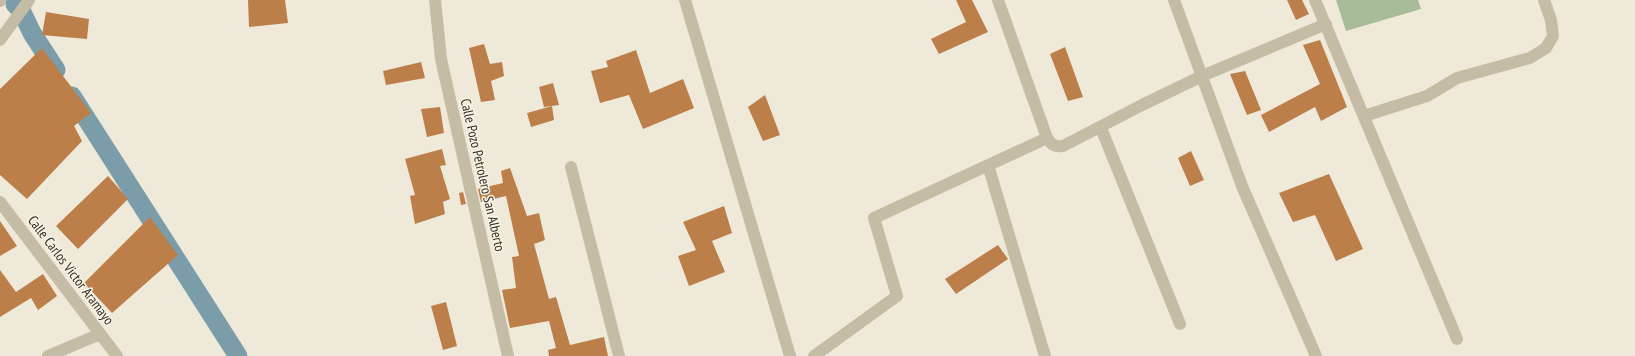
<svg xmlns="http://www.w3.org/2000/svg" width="1635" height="356" viewBox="0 0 1635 356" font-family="'PT Sans Narrow',sans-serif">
<rect width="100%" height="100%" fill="#efe9d9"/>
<path fill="#a9bc9a" d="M1336,0H1418L1421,9L1346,31Z"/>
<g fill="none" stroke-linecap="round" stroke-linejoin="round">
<path stroke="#7a9da9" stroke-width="19" d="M15,4L21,10L32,33L56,70
M72,96L238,356"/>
</g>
<path fill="#bc7f4a" d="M248,0H285L288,23L249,27Z
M956,0H972L988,32L939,54L931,39L966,22Z
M1287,0H1302L1309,14L1296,20Z
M46,12L89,19L87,39L42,35Z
M1320,40L1347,107L1321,121L1315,107L1269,132L1261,115L1320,84L1303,45Z
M484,44L490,64L502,62L504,76L491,81L495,100L481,102L469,48Z
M1065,47L1083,97L1068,101L1050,54Z
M42,48L91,113L74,126L82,141L27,199L0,175V89Z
M636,50L650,93L683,79L694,108L643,129L629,95L600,103L591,71L608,67L606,61Z
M421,62L425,78L386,85L383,71Z
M1245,71L1261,110L1247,115L1230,74Z
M553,83L559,105L544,107L539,87Z
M765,95L780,135L763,141L748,107Z
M552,106L554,120L531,127L527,113Z
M440,107L444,133L427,137L421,109Z
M442,149L446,165L440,166L450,199L443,202L445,214L415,224L410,196L415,195L405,159Z
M1191,151L1204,180L1190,186L1178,158Z
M510,168L527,216L539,213L545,240L534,244L549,299L556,297L570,345L604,337L608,356H549L548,350L556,348L549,321L510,328L502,290L516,288L512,257L519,256L506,196L481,202L478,189L503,183L501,171Z
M1329,174L1363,249L1336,261L1315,215L1293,222L1279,193Z
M108,176L128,199L78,249L56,226Z
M463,192L466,204L461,205L459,193Z
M724,206L732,233L712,241L725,272L689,286L678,256L696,250L683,222Z
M150,217L178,255L112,313L84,283Z
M0,221L17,246L0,256Z
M998,245L1008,259L956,294L945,279Z
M0,270L16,292L43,274L57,296L38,310L31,298L0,317Z
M446,302L457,346L443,350L431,306Z"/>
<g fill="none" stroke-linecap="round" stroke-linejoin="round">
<path stroke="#c5bca6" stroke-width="12" d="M435,0L441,59L508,356
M685,0L790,356
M998,0L1047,138
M1174,0L1242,186L1316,356
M1315,0L1457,339
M0,1V0
M0,40L29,0
M1364,116L1427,96L1457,78L1530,58L1546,48L1553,36L1551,20L1544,0
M1101,128L1180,324
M988,165L1045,356
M571,167L619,356
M0,202L117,356
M48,356L100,334
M814,356L897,296L874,218L1047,138C1052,145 1054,147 1063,146L1142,105L1202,76L1326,24"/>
</g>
<g text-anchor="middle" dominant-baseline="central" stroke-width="3" stroke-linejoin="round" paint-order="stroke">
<g font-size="14" fill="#322d26" stroke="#f7f3e5">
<text transform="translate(483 175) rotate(77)">Calle Pozo Petrolero San Alberto</text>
<text transform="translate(71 270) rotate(53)">Calle Carlos Victor Aramayo</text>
</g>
</g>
</svg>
